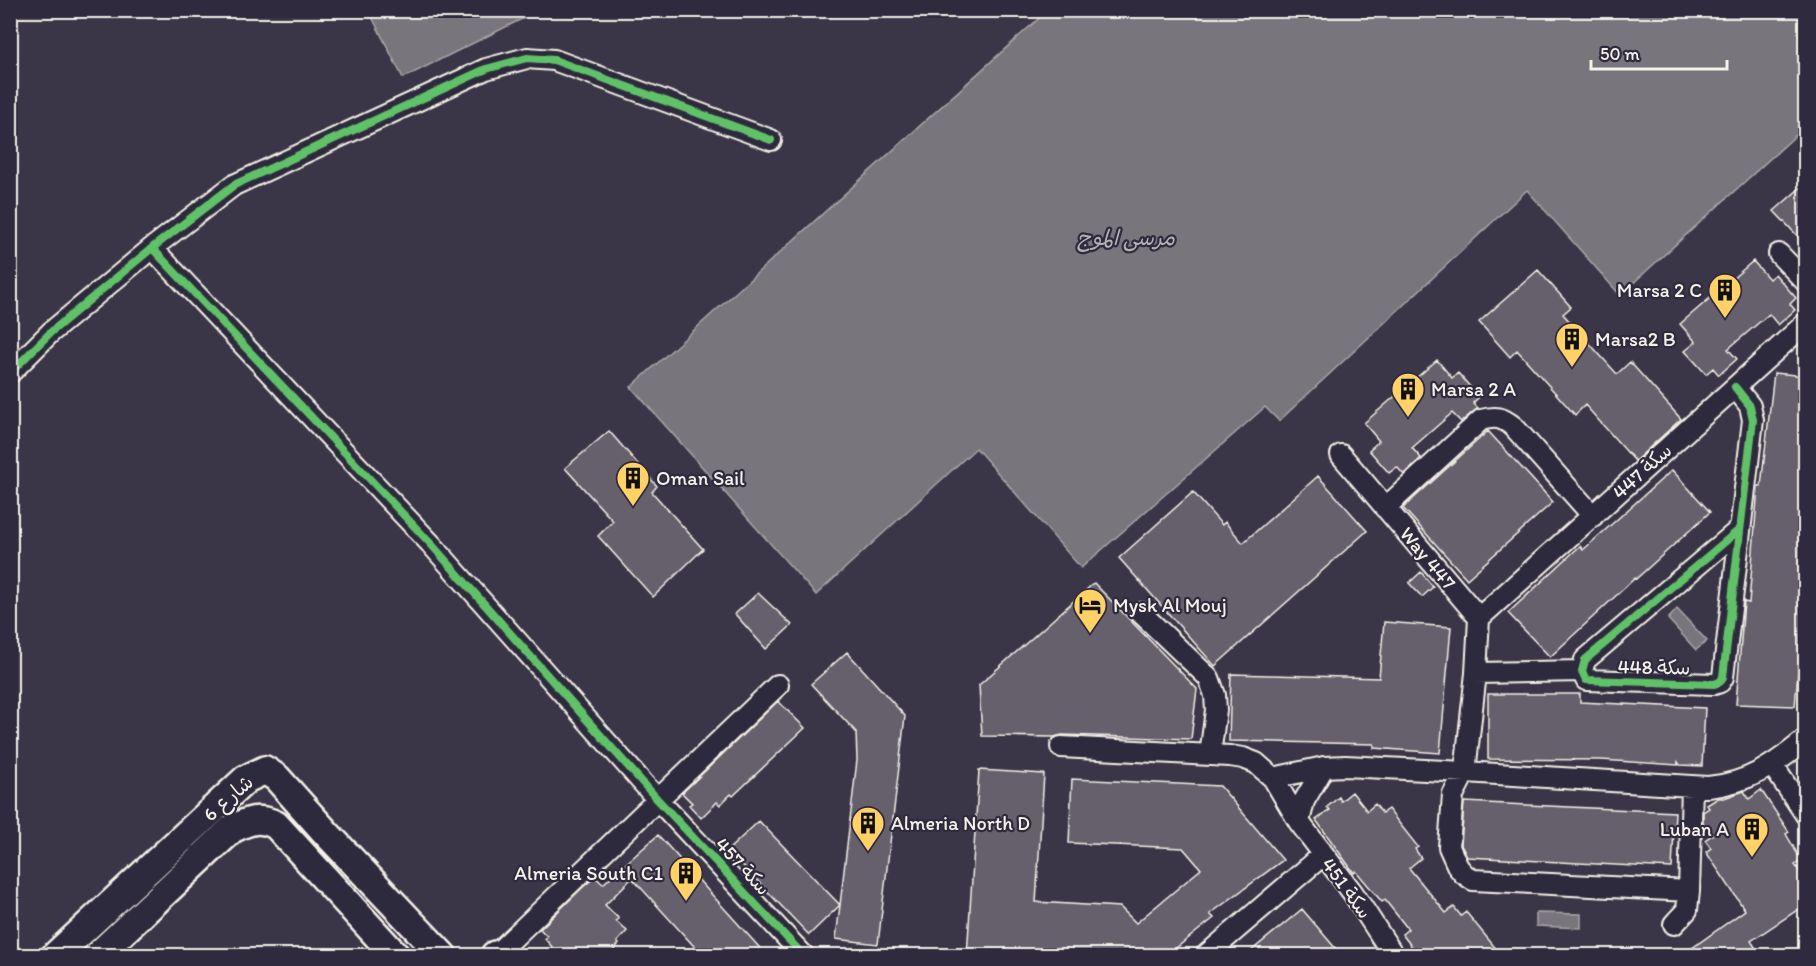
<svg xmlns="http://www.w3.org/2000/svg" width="1816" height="966" viewBox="0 0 1816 966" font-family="Itim,'Playpen Sans Arabic',sans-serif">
<rect width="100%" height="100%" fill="#3b3647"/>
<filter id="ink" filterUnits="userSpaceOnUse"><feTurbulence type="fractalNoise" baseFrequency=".0167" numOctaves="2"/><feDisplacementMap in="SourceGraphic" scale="12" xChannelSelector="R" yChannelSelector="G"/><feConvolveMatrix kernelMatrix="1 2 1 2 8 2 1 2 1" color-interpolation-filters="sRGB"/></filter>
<g filter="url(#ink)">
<path fill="#78747b" stroke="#aaa6a7" stroke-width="1.5" d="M369,11H538L403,78Z
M1047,11H1805V127L1620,295L1527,190L1279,421L1265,407L1081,568L976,448L816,595L631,387Z
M1677,609L1707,641L1696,650L1668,619Z
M1536,913L1581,914V928L1536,926Z"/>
<path fill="#65616c" stroke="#f4f1e8" stroke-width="1.5" d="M1806,183V245L1774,211Z
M1753,261L1769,279L1775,274L1796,298L1790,304L1795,310L1778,325L1769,314L1728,349L1737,359L1719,375L1713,368L1706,374L1685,351L1696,342L1680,324Z
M1538,270L1571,307L1563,314L1617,374L1630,362L1681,419L1635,461L1585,405L1575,415L1517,350L1510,357L1479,322Z
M1437,360L1452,378L1458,373L1479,397L1473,403L1478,408L1461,422L1452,413L1412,448L1421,458L1404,475L1397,467L1389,473L1369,450L1379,441L1364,423Z
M1774,373L1806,376V584L1795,706L1736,704L1744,602L1749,603L1758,486H1761Z
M609,431L657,486L652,492L703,549L653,597L598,536L613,521L565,468Z
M1488,431L1553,502L1467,579L1403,508Z
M1672,470L1710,512L1636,579L1635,578L1550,657L1508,613L1580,546L1583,550Z
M1318,476L1367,531L1215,666L1119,558L1193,492L1222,525L1225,522L1243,543Z
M1421,572L1433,587L1422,597L1409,583Z
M1094,583L1197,689L1191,739L1062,735L1054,737L982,736L979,685Z
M758,593L792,625L766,649L735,614Z
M1384,622L1451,627L1440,753L1374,748V744L1229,741L1231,674L1379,678Z
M847,652L905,716L878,944L836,939L857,760L856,732L811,684Z
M1488,694H1580V702L1705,708L1702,766L1680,765L1678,762V765L1601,760L1488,759Z
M778,701L805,728L733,796L731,794L720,805L717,802L701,818L689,805L692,803L682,793Z
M979,770L1044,774L1036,902L1120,907L1136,923L1201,869L1183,848L1069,843L1072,779L1220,786L1283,860L1210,914L1214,918L1166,956H967Z
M1761,790L1789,832L1786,834L1801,860L1795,865L1806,880V904L1751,941L1761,956H1681L1745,910L1706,852L1711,848L1705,840L1712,835L1703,823V812L1709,808L1707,805L1718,798H1724L1744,791L1749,799Z
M1352,792L1367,811L1375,804L1382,813L1388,809L1418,847L1415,849L1421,858L1409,868L1446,913L1454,907L1461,916L1466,912L1502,956H1419L1402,934L1408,929L1385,900L1382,902L1356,871L1354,873L1316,820L1330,810L1327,807L1339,797L1341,801Z
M1464,802L1675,812L1672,868L1467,857L1461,845Z
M759,821L840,905L809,935L728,850Z
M658,835L750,937L767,956H703L632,878L605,905L619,919L616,921L627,931L617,942L619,944L608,956H560L545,939L547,936L540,929L583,887L595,877L603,884Z
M1302,909L1342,956H1245Z"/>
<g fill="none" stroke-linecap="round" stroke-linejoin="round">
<defs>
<path id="street" d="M152,248L431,544L658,800L804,956
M1779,254L1806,282
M10,373L51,332L152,248L234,185L486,69L527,58L554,60L771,140
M1735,387L1750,406L1753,420L1723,677L1720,682L1714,684L1586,680L1582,671L1585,660L1740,529
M1341,455L1479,618L1476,673
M1385,508L1481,420C1496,416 1502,417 1514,427L1593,516
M1141,613L1209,678L1215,695L1216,710L1210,755
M1479,618L1806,323
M1582,671L1476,673L1465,772L1453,795L1449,847L1458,867L1464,874L1473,880L1689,891
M1061,747L1230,756L1243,758L1256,763L1273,778L1299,822L1353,893L1394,956
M1773,766L1806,815
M1273,778L1324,767L1345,766L1465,772L1708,787C1749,783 1775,765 1806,739
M1299,822L1304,801L1324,767
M1674,924L1687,910L1689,891L1692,786
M494,956L778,685
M1205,956L1323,855"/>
<path id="secondary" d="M55,956L246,779L265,770L277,778L327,834L443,956
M97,956L232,829C248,821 259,816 276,825L396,956
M495,956V955"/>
</defs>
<use href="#street" stroke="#f4f1e8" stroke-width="24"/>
<use href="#secondary" stroke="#f4f1e8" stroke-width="32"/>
<use href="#street" stroke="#2f2a3d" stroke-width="20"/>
<use href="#secondary" stroke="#2f2a3d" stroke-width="27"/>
<defs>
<path id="cycleway" d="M152,248L431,544L658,800L804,956
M10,373L51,332L152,248L234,185L486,69L527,58L554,60L771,140
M1735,387L1750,406L1753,420L1723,677L1720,682L1714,684L1586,680L1582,671L1585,660L1740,529"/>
</defs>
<use href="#cycleway" stroke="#2f2a3d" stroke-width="11"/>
<use href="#cycleway" stroke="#61c268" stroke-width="8"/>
</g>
</g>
<defs>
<symbol id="building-pin" viewBox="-11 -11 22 30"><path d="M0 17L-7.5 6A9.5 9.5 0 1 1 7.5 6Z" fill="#ffd166" stroke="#2f2a3d"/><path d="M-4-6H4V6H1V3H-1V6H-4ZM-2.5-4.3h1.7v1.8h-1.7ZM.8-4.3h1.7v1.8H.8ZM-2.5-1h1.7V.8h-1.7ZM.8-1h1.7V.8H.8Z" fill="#111"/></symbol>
<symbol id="hotel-pin" viewBox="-11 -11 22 30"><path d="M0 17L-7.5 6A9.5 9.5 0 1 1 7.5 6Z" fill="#ffd166" stroke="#2f2a3d"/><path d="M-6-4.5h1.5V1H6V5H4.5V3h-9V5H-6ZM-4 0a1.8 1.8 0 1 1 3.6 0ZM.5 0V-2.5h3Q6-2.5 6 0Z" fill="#111"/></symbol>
</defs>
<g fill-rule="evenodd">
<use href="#building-pin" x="1706" y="271" width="38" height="52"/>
<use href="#building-pin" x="1553" y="320" width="38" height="52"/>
<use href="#building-pin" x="1389" y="370" width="38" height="52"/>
<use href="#building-pin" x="614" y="459" width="38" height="52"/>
<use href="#hotel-pin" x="1071" y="586" width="38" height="52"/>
<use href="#building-pin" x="849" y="804" width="38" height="52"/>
<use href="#building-pin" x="1733" y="810" width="38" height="52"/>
<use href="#building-pin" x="667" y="854" width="38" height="52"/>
</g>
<g text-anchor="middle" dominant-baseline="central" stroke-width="4.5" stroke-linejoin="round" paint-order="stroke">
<g font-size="20" fill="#f4f1e8" stroke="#2f2a3d" text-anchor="start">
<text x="1702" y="290" text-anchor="end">Marsa 2 C</text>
<text x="1595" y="339">Marsa2 B</text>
<text x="1431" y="389">Marsa 2 A</text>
<text x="656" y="478">Oman Sail</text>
<text x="1113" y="605">Mysk Al Mouj</text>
<text x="891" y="823">Almeria North D</text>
<text x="1729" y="829" text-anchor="end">Luban A</text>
<text x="663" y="873" text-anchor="end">Almeria South C1</text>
</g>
<g font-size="20" fill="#f4f1e8" stroke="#2f2a3d">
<text transform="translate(1642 471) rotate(-42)">سكة 447</text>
<text transform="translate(1428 558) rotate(50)">Way 447</text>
<text transform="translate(1654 667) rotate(1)">سكة 448</text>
<text transform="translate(228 798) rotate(-41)">شارع 6</text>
<text transform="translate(743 866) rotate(47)">سكة 457</text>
<text transform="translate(1347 888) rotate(54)">سكة 451</text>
</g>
<g font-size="21" font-style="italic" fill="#b6b2b2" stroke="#2f2a3d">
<text x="1126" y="237">مرسى الموج</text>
</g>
</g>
<rect width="1816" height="966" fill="none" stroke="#2f2a3d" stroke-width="36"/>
<rect x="18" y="18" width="1780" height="930" fill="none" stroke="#f4f1e8" stroke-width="2" filter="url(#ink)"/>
<path d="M1591 60v9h136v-9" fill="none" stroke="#f4f1e8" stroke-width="3"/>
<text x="1600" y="60" font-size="18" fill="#f4f1e8" stroke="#2f2a3d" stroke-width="4.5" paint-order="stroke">50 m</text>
</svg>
